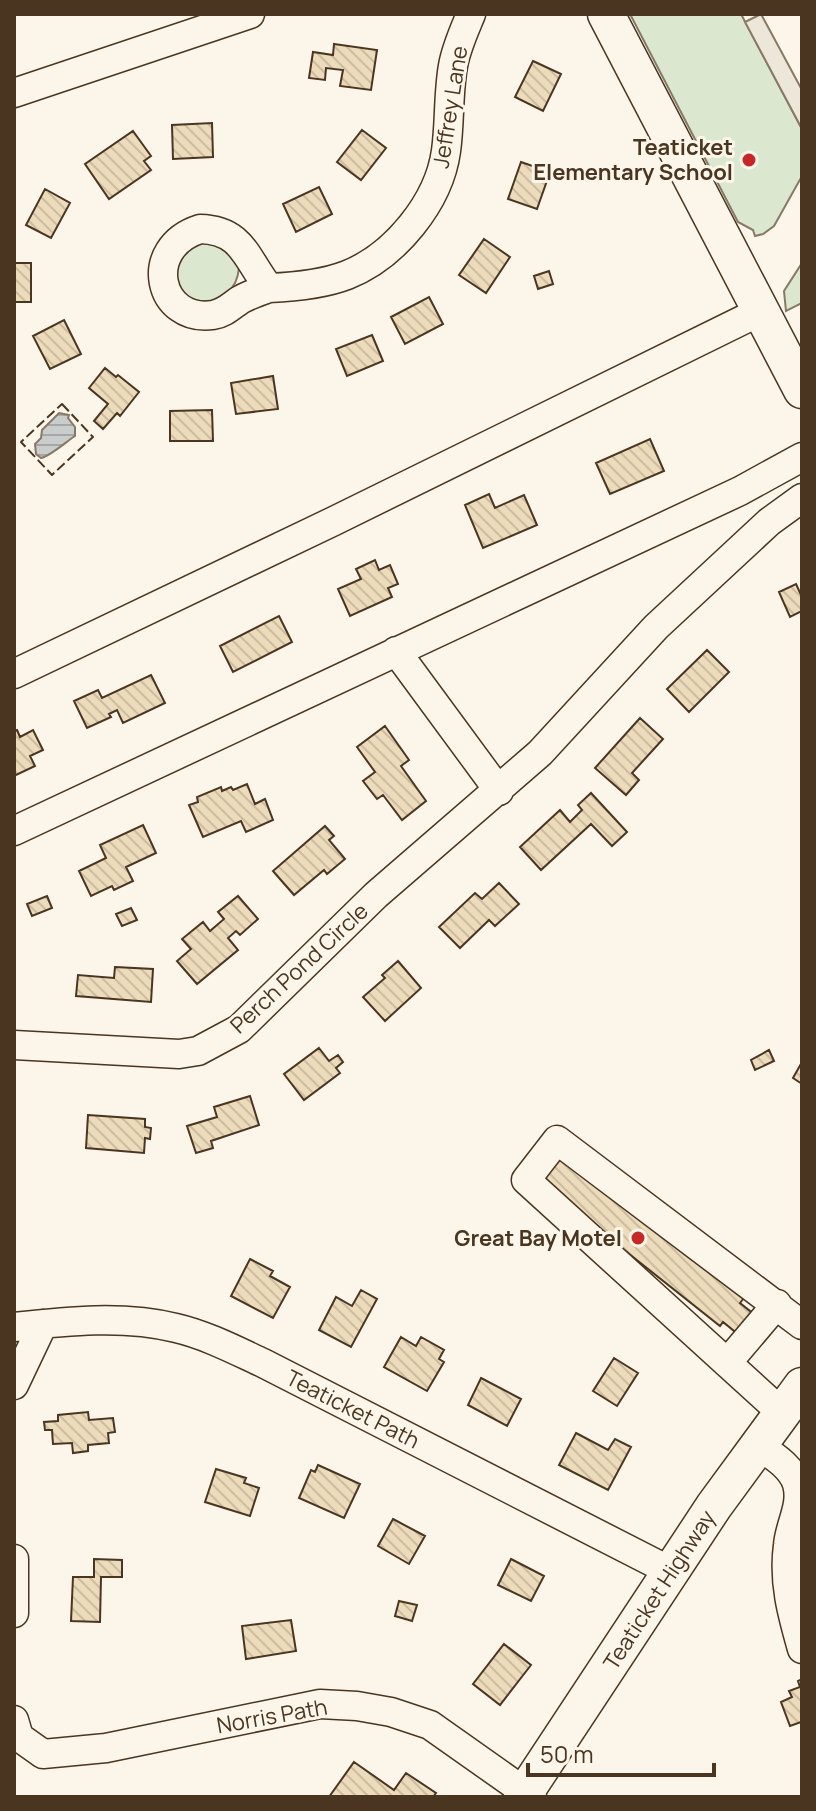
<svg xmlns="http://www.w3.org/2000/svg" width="816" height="1811" viewBox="0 0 816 1811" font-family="Manrope,sans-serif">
<defs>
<pattern id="water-rules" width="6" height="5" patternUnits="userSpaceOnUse" patternTransform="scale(2)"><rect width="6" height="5" fill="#c9cecd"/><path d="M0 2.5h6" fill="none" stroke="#a5a8a6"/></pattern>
<pattern id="building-back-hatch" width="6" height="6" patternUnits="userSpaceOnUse" patternTransform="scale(2)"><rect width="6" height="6" fill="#ecdcbc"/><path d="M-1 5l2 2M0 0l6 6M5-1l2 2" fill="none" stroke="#ccbda1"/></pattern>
</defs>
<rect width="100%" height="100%" fill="#fbf6e9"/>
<path fill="#dce7d0" stroke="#887966" stroke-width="2" d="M630,14H741L802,129V176L774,226L763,234L755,236L753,230L738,222Z
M194,242L223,243L239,268C235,314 171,311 177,268C178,267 179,257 180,256C182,251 190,246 194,242Z
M802,263V303L786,311L784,291Z"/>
<path fill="#ede7d9" stroke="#887966" stroke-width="2" d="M761,14L802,90V129L745,22Z"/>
<path fill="url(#water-rules)" stroke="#887966" stroke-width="2" d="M59,413L69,415L68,418L75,427V436C66,442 49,457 41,458L36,454L35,444L41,438L42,430Z"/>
<path fill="url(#building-back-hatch)" stroke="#4a3520" stroke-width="2" d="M334,44L377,50L371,90L340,86L343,70L326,68L325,80L309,78L313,52L333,55Z
M533,61L561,74L543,111L515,97Z
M212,123L213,157L173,159L172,125Z
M362,130L386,148L361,180L337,162Z
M133,131L151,156L144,161L151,170L109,199L85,164Z
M521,162L550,172L537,209L508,199Z
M319,187L332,214L296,232L283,204Z
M45,189L70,203L51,238L26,225Z
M484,239L510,257L486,293L459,275Z
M14,263H31V302H14Z
M549,271L553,284L538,289L534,276Z
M429,297L443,324L405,344L391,317Z
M64,320L81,354L50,369L33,336Z
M372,335L383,361L347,376L336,349Z
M105,368L116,377L118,375L139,392L120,416L117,413L103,429L94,421L108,404L89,388Z
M273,376L278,409L236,414L231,383Z
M212,410L213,441H170V411Z
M650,439L664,471L610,494L596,463Z
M489,494L495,508L524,495L537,525L483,548L465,505Z
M375,560L379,570L390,565L398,584L388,588L392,597L350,616L338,589L361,579L356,569Z
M796,584L802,597V611L790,617L779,592Z
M279,616L292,642L233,672L220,646Z
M707,650L729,672L689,712L667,689Z
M151,675L165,703L123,723L117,710L109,714L111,717L87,728L74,701L98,690L102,698Z
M640,718L663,739L632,773L639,780L626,795L595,768Z
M385,726L409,760L401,766L426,801L402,820L383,795L377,799L363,781L375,772L357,747Z
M17,730L20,737L33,730L43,750L30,756L35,766L14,776V731Z
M247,784L255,804L265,799L273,820L246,832L241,821L203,837L189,805L198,802L197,797L221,787L222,791L231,787L233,790Z
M591,793L627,832L612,846L591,824L541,870L520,847L560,810L570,822L582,810L578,805Z
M143,825L156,853L126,867L133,881L114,890L112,886L91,896L79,871L106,858L100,845Z
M325,826L334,836L329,840L345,859L327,874L324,870L294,895L273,871Z
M499,883L519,904L495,926L489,920L460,948L439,927L475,893L482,899Z
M47,896L52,908L32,916L27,904Z
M238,896L258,919L240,935L236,931L228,938L238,950L197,984L177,961L191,949L182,939L203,922L210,931L224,919L218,912Z
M131,908L137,920L122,926L116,914Z
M398,961L421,988L385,1021L363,997L385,978L382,975Z
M115,967L153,969L151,1002L76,996L78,975L114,978Z
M319,1048L329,1061L338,1055L343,1062L336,1068L340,1073L304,1100L284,1074Z
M769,1050L774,1061L755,1070L751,1060Z
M802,1062V1084L793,1078Z
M250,1096L259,1125L211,1141L213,1148L196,1153L187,1126L217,1117L214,1107Z
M88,1115L145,1119V1127L151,1128L150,1139L145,1138L144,1153L86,1148Z
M556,1148L744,1298L740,1303L755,1315L739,1335L723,1322L720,1326L532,1177Z
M250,1259L273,1271L270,1276L290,1287L273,1318L231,1296Z
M361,1290L377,1299L351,1347L319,1330L336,1297L352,1306Z
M401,1337L416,1346L421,1337L444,1350L439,1359L444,1362L427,1391L384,1367Z
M614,1358L638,1373L617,1406L593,1391Z
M481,1378L521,1399L507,1426L468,1405Z
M88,1412L89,1420L113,1418L115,1432L108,1433L109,1443L88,1445V1451L73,1453L72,1443L53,1444L52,1430H45L44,1422L58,1421V1415Z
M576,1433L608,1450L615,1439L631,1447L608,1490L559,1465Z
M318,1465L360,1484L344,1518L299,1498L311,1470L315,1472Z
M216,1469L246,1478L244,1483L259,1488L250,1516L205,1502Z
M393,1519L425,1536L409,1564L378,1546Z
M94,1559L122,1560V1577H101L100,1622L71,1621L73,1577H94Z
M511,1559L544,1576L531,1601L498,1585Z
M399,1601L417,1605L412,1621L395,1616Z
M291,1620L296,1651L246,1659L242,1626Z
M504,1644L531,1665L500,1705L473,1684Z
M802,1679V1724L801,1722L790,1726L781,1702L792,1697L789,1691L800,1687L798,1681Z
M354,1762L394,1790L406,1773L436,1793L433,1797H329Z"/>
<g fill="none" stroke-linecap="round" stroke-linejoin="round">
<defs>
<path id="minor" d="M14,93L250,14
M200,229C243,230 246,259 269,288C260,291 249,295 240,300C231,306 225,313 213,315C158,323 141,248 200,229Z
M269,288C293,287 324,284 347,275C395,256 439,202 446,151C450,123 448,94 453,66C456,48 464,31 471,14
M396,651L499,791
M14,674L334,521L761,311
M14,831L740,491L802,457
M14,1045L179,1054L198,1051L239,1029L376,895L540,753L656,627L769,522L802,498
M14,1327C67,1321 124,1315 176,1328C206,1335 235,1350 263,1363L672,1572
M727,1363L777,1304
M14,1385L43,1324
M781,1412L526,1180L557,1140L802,1325
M758,1445C772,1455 792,1467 797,1484C803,1506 790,1523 788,1545C783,1582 792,1614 802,1649
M14,1559V1613
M14,1720L19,1737L43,1754L106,1748L320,1704L357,1706L391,1712L430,1725L532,1797"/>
<path id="major" d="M606,14L802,390
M522,1797L714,1506L802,1386"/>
</defs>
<use href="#minor" stroke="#4a3520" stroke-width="31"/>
<use href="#major" stroke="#4a3520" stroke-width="39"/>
<use href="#minor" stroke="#fbf6e9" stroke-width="28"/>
<use href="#major" stroke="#fbf6e9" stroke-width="36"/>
<path stroke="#4a3520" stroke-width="2" stroke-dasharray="10 4" stroke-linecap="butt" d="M62,404L93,437L52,475L21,442Z"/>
</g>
<g fill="#c62828" stroke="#fbf6e9" stroke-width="3">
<circle cx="749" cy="160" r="8"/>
<circle cx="638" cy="1238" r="8"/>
</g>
<g text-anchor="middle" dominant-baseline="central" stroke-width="6" stroke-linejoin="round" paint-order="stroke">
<g font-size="22" fill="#4a3520" stroke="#fbf6e9">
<text transform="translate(450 107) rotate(-81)">Jeffrey Lane</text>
<text transform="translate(299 968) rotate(-43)">Perch Pond Circle</text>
<text transform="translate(353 1409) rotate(27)">Teaticket Path</text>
<text transform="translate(659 1590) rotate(-57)">Teaticket Highway</text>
<text transform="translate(272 1716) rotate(-10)">Norris Path</text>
</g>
<g font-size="22" font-weight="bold" fill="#4a3520" stroke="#fbf6e9" text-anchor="end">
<text x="733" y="147">Teaticket<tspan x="733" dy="25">Elementary School</tspan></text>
<text x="622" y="1238">Great Bay Motel</text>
</g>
</g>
<rect width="816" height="1811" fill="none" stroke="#4a3520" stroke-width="32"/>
<path d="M528 1763v12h186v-12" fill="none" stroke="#4a3520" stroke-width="4"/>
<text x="540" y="1763" font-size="24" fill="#4a3520" stroke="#fbf6e9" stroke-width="6" paint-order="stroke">50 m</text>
</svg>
